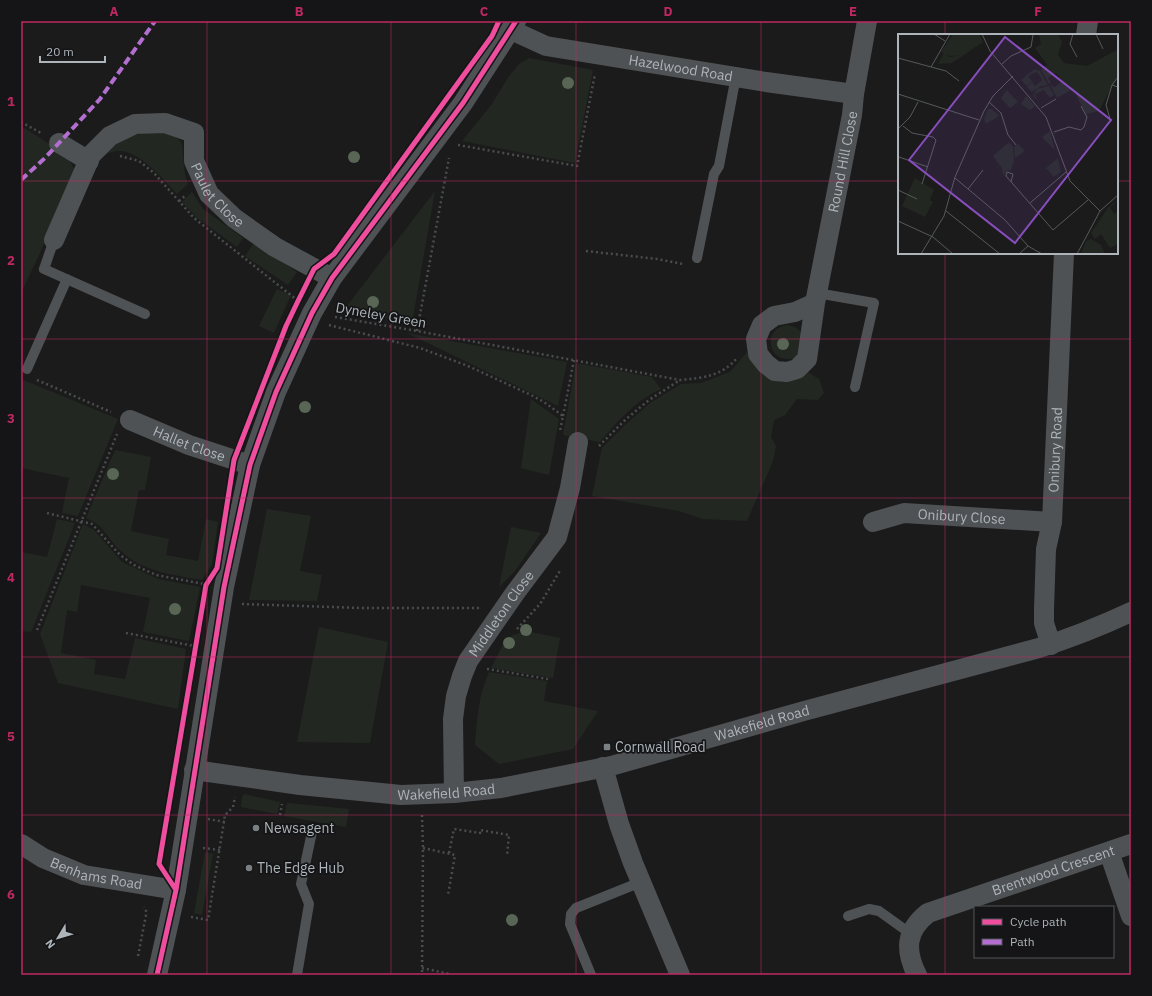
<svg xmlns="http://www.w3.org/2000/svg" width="1152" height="996" viewBox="0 0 1152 996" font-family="'IBM Plex Sans',sans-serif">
<rect width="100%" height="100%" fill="#1b1b1b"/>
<path fill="#222821" d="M529,58L593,70L575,163L462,141L492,104L509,76L519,64Z
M21,126L67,155L77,175L21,293Z
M159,132C185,137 182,141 184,165C184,171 186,178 188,184L177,194C164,180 139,149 117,151C113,151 107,154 102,155L114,143L133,135Z
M435,191L412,323L343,311Z
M192,192L203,209L243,238L237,247L196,217L182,202Z
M254,243L297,272L288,285L245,256Z
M277,289L291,295L274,333L259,326Z
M787,325C796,326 801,330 804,338L797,357C770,368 759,330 787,325Z
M407,333L567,362L558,406Z
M747,352L750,360L769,377L783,382L805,370L819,379L824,393L818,400L797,399L785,415L774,420L771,437L776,446L773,461L747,521L703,519L679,511L592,496L602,448L624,426L650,403L681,384L701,383L730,372Z
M576,363L652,377L661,389C636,400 617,422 600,442L563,435Z
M21,379L118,419L78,516L62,513L69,478L21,468Z
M531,399L559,419L549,475L521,468Z
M115,450L151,457L145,490H139L131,531L169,539L166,555L198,561L206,519L218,522L212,564L202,580C175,575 142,572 121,551C107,539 105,525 86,518Z
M267,509L311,516L300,571L322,575L317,601L249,600Z
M57,519L75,523L31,632L21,631V552L47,557Z
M83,524L94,530L122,562L158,579L200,587L189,641L143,632L150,598L81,585L77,612L67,610L61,653L96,660L94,674L125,679L135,638L186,649L178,709L58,683L40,634Z
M511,527L541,533L515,571L499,587Z
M319,627L388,642L370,743L297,742Z
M526,631L560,638L553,678L491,668L504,643L513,635Z
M489,672L547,681L544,701L598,711L573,749L499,764L475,745C477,719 478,697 489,672Z
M244,794L280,802L277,814L241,807L242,797Z
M287,803L349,809L346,827L284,816Z
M205,852L213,854L202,915L194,913Z"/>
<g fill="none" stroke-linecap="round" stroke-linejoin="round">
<path stroke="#4b4c4e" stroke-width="2.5" stroke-dasharray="2 3" stroke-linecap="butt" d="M21,122L41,133
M458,145L577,166L595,74
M120,156L139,161L154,173L194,218L297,300
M179,201L186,195
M586,251L657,259L683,264
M335,317L417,331L680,380C703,378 722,376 737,358
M329,325L420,348L468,366L531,395L544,402L563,416L560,431
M417,331L449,158
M37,380L111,412
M563,416L574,360
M599,446L625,420L649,400L680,380
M47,513L92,524L120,555L134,565L156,575L204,584
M242,604L361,608H479
M517,629L540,604L561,569
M37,630L117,434
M126,633L194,646
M487,669L548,679
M280,815L282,804
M422,815L423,848L422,975
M208,819L225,822
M203,848L220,850
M423,848L455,855L448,895
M449,853L454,829L480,833V830L509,835L507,856
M191,917L208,920L225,815L233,807L235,797
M138,956L146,915V911L144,907
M422,968L450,974V975"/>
<path stroke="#4f5254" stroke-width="10" d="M54,240L44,269L145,314
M697,258L714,174L719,166L736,76
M817,293L874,303L855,387
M27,369L67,279
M848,916L869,909L879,911L911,934
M297,975L309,904L301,884L312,832
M591,975L570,924L571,914L576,908L641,882"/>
<g stroke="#4f5254" stroke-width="20">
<path id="s1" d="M511,30L546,46L766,82L854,94"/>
<path d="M1086,35L1088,21"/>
<path d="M59,143L89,161"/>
<path id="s2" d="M54,240L91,155L110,136L135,124L165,123L194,133V161L209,194L234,218L275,247L332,278"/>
<path id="s3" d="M815,303L795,312L774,316L762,325L756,339L758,354L766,364L775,371L787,372L797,369L807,359L815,303L852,115L854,94L867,21"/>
<path id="s4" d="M130,420L189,445L250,465"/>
<path id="s5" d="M873,522L904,513L1052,522"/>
<path id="s6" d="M1051,645L1044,623V609L1046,549L1052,522L1064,253"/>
<path d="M603,767L619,824L633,863L680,975"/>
<path id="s7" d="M194,770L300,785L401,795L454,793L501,788L611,766L804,711L1039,648C1071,638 1101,626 1131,612"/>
<path id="s8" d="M454,793L453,719L456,696L462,676L468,661L515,593L557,537L570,488L578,442"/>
<path id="s9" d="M21,844L43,858L84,875L176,890"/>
<path d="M1109,852L1131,916"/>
<path d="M157,975L176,890L224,587L250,465L276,392L312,313L332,278L463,103L516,21"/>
<path id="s10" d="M917,975C905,951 905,931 928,913L1131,844"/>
</g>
<path stroke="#b36fd0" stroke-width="4" stroke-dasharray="8 4" stroke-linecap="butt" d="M21,180L45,158L100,99L155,21"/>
<defs>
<path id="cycleway" d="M176,890L159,864L206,585L217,568L234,460L286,326L298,301L314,269L334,254L492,36L499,21
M157,975L176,890L224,587L250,465L276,392L312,313L332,278L463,103L516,21"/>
</defs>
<use href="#cycleway" stroke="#151517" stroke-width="8"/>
<use href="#cycleway" stroke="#ef4d9e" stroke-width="5"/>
</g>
<g fill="#596656">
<circle cx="568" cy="83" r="6"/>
<circle cx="354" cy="157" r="6"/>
<circle cx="373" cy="302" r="6"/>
<circle cx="783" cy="344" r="6"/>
<circle cx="305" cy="407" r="6"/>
<circle cx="113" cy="474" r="6"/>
<circle cx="175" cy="609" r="6"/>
<circle cx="526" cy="630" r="6"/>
<circle cx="509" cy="643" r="6"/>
<circle cx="512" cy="920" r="6"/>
</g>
<path fill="none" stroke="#c02864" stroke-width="1" stroke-opacity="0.55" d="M207,21V975M391,21V975M576,21V975M761,21V975M945,21V35M21,181H899M1117,181H1131M945,253V975M21,339H1131M21,498H1131M21,657H1131M21,815H1131"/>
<g fill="#7a7f82" stroke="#151517" stroke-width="1.5">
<rect x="603" y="743" width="8" height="8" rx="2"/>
<circle cx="256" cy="828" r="4"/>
<circle cx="249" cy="868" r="4"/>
</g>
<g text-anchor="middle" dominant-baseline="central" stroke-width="3.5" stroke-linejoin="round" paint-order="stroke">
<g font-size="14" fill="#adb5ba" stroke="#151517">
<text stroke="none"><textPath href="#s1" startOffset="175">Hazelwood Road</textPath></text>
<text stroke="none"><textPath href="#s3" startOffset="350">Round Hill Close</textPath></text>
<text stroke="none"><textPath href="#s2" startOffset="278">Paulet Close</textPath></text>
<text transform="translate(381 315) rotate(10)">Dyneley Green</text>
<text stroke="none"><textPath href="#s4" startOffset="64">Hallet Close</textPath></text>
<text stroke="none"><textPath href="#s6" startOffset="197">Onibury Road</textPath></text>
<text stroke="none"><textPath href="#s5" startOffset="90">Onibury Close</textPath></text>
<text stroke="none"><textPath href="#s8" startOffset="192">Middleton Close</textPath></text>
<text stroke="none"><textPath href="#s7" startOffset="578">Wakefield Road</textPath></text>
<text stroke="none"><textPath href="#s7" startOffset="254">Wakefield Road</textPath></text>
<text stroke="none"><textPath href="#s10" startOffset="202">Brentwood Crescent</textPath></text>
<text stroke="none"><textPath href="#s9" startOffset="82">Benhams Road</textPath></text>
</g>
<g font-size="14" fill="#adb5ba" stroke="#151517" text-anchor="start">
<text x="615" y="747">Cornwall Road</text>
<text x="264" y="828">Newsagent</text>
<text x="257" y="868">The Edge Hub</text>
</g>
</g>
<g transform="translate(898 34)">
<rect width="220" height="220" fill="#1b1b1b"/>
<path d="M55,0H81L85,8L54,29L40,30L46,19L52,23L58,22L62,21L52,22L43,18ZM141,0H160L164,8L160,21L166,29L189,32L219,16L220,41L201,77L188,80L175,55L159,64L152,51L157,53L164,47L158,39L150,44L153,49L151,50L143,36L149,31L137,14L143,10ZM136,35L142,37L150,51L143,52L134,58L129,53L134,48L137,52L144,46L142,42L139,38L133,40L130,43L134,47L129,52L123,46ZM151,52L156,61L152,64L146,56L137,60L139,66L135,62L139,55ZM109,56L120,68L112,74L103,64ZM128,62L137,72L132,76L123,70ZM90,75H94L101,82L88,90L86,85ZM152,97L157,116L144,103ZM111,108L115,113L116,127L113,136L109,137L105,142L104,134L95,122ZM120,110L127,117L117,124L116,113ZM160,124L163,138L156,143L148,134ZM17,144L36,156L32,166L35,168L27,183L4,172ZM220,165L212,174L216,180L220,177V210L212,214L203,200L197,205L193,199L210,174ZM193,205L203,211L207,220H183L188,207Z" fill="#222821"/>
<path fill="none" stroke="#55595b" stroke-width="1" d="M36,0L47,7M84,0L92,17L148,83L172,147L202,177M175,0L172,10L179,23M198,0L205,15M0,24L48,37L61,47M104,30L113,22L133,13L135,1M33,33L52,0M220,43L214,51L220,53M0,60L81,86M91,68L103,79L110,101L118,111M143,74L158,65M213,88L208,71L214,51M5,92L14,99L35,103L38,106L24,150M0,95L12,83L20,68M156,98L171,93L183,96L186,93L189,83L183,72M1,123L30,133M57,144L107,186L130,212L144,220M113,148L115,140L109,138L108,142L155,196L190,166M70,155L85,136M0,156L19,165M132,169L168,138M48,177L102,220M0,187L35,203L55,220M23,220L46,182L57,143L86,77L95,62L115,42M121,220L130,212M179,220L202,177L220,161"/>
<path fill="#884ebe" fill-opacity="0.15" stroke="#884ebe" stroke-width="2" d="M107,3L213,86L117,209L11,126Z"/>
<rect width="220" height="220" fill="none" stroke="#adb5ba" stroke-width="2"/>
</g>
<rect width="1152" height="996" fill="none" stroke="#151517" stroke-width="44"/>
<rect x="974" y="906" width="140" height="52" fill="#151517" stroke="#525558"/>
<rect x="982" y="919" width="20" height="6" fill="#ef4d9e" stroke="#525558"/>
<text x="1010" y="926" font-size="12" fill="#adb5ba">Cycle path</text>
<rect x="982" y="939" width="20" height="6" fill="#b36fd0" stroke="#525558"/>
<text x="1010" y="946" font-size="12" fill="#adb5ba">Path</text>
<g transform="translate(58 938) rotate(232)" stroke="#151517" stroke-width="3" paint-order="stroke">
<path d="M0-3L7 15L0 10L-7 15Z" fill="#adb5ba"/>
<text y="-6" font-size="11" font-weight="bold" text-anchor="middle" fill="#adb5ba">N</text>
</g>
<path d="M40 56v6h65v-6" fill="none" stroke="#adb5ba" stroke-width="2"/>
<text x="46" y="56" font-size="12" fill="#adb5ba" stroke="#151517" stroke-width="3" paint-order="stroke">20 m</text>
<rect x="22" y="22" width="1108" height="952" fill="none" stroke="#c02864" stroke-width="1.5"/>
<g font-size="13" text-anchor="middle" font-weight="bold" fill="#c02864">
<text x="114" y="16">A</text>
<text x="299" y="16">B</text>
<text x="484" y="16">C</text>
<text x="668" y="16">D</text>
<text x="853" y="16">E</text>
<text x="1038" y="16">F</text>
<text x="11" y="106">1</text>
<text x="11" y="265">2</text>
<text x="11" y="423">3</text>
<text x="11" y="582">4</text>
<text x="11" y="741">5</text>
<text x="11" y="899">6</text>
</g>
</svg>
